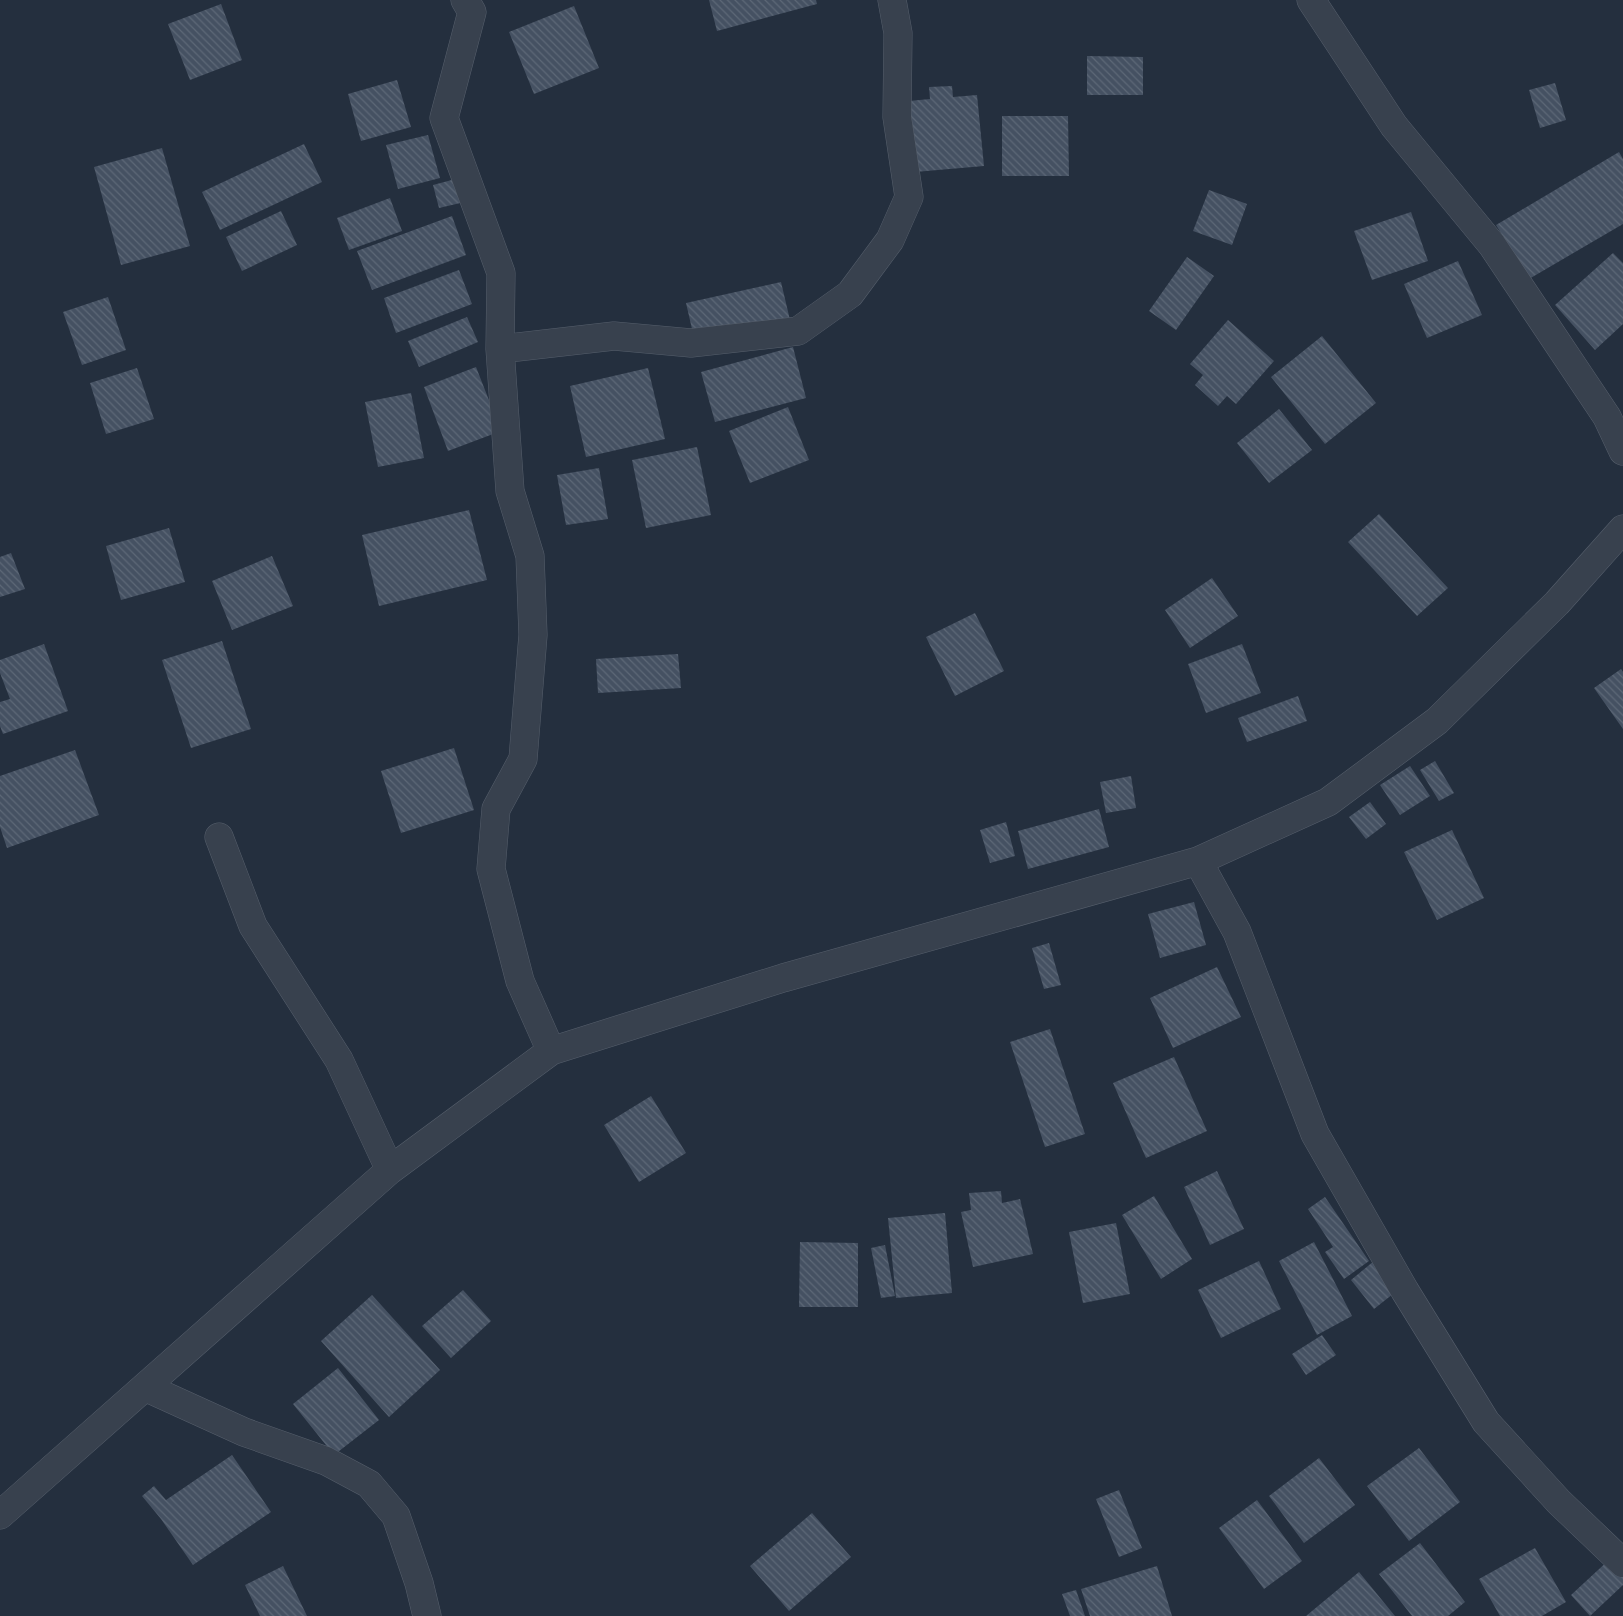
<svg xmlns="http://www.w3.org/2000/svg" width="1623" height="1616" viewBox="0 0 1623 1616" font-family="'DejaVu Sans',sans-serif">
<defs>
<pattern id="building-back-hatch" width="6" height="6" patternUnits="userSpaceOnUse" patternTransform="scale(1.25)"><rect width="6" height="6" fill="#455162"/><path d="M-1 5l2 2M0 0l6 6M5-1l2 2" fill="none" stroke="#5d6877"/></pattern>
</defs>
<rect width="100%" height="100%" fill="#242f3e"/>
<path fill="url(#building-back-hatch)" d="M709,0H816L817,4L717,31Z
M221,4L242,60L190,80L168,24Z
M574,6L599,68L534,94L509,32Z
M1087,56L1143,57V95H1087Z
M397,80L411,127L361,141L348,94Z
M1555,83L1566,120L1540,128L1529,90Z
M952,86L953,97L977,95L984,166L915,172L909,101L930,99L929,87Z
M1002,116H1068L1069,176H1002Z
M428,135L440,178L398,189L386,145Z
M304,144L322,182L220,230L202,192Z
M162,148L190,246L121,265L94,167Z
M1619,152L1623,159V224L1529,279L1496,225Z
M463,177L469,201L439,208L433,185Z
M1209,190L1247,204L1232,245L1193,231Z
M390,198L402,231L349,250L337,218Z
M281,211L297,245L242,271L226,237Z
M1411,212L1428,261L1372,280L1354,231Z
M452,216L466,255L372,290L357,251Z
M1613,253L1623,263V324L1595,350L1555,305Z
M1187,257L1214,276L1176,330L1149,311Z
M1458,261L1482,315L1427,338L1404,284Z
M459,270L472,304L396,333L384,298Z
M781,282L790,320L695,342L686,303Z
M108,297L126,350L82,365L63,312Z
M467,317L478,342L419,367L408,341Z
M1228,320L1274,361L1236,404L1227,396L1218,406L1195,385L1203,375L1190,364Z
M1322,336L1376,403L1325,444L1271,377Z
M793,347L806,398L715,422L701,372Z
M476,367L501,431L448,451L424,387Z
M137,368L154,419L106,434L90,383Z
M648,368L665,439L586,457L570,386Z
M411,393L424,458L378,467L365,402Z
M788,407L809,460L750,483L729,431Z
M1279,409L1312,450L1269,483L1237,443Z
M697,447L711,515L646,528L632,460Z
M599,468L608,519L566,525L557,475Z
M469,510L487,580L379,606L362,535Z
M1379,514L1448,588L1417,616L1348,542Z
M169,528L185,582L121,600L106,546Z
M11,553L25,589L0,597V557Z
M272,556L293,606L232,630L212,581Z
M1212,578L1238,616L1190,648L1165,610Z
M975,613L1004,671L955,696L926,637Z
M222,641L251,729L191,748L162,660Z
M44,644L68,711L3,734L0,726V702L10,699L0,673V660Z
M1242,644L1261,693L1206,713L1188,664Z
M678,654L681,688L598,693L596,659Z
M1621,669L1623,672V729L1594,688Z
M1298,696L1307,721L1247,742L1238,718Z
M454,748L474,810L401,833L381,771Z
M75,750L99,815L7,848L0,827V776Z
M1435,761L1454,793L1439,801L1420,770Z
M1410,766L1430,796L1400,815L1380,785Z
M1131,776L1136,808L1106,813L1100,782Z
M1370,802L1386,824L1366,839L1349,817Z
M1099,809L1109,847L1028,869L1018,831Z
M1006,822L1015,856L990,863L980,830Z
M1452,830L1484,898L1437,920L1404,852Z
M1194,902L1206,945L1160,958L1148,914Z
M1049,943L1061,985L1044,989L1032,948Z
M1217,967L1241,1017L1173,1048L1150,998Z
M1050,1029L1085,1134L1045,1147L1010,1042Z
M1174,1057L1207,1131L1146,1158L1113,1083Z
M651,1096L686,1153L639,1182L604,1125Z
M1217,1171L1244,1229L1210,1245L1184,1187Z
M1001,1191L1002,1203L1020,1199L1033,1254L973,1267L961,1212L971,1210L969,1193Z
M1154,1196L1192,1259L1161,1279L1122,1215Z
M1325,1197L1369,1261L1344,1279L1325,1252L1333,1247L1308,1209Z
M945,1213L952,1293L896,1298L888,1218Z
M1116,1223L1130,1294L1083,1303L1069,1232Z
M800,1242L858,1243V1307H799Z
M1314,1242L1352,1316L1317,1335L1279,1261Z
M885,1245L895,1296L881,1298L871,1248Z
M1259,1261L1281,1309L1221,1338L1198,1290Z
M1374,1261L1398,1290L1374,1309L1351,1280Z
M463,1290L491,1321L451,1358L422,1326Z
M372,1295L440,1370L389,1417L321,1341Z
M1322,1335L1336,1355L1306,1375L1292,1354Z
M338,1368L379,1420L334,1455L293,1404Z
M1419,1448L1460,1502L1409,1541L1367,1486Z
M232,1455L271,1512L193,1565L161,1519L142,1496L154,1486L166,1500Z
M1319,1458L1355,1505L1304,1543L1269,1496Z
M1119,1490L1142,1548L1119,1557L1096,1499Z
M1257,1500L1302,1561L1264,1589L1219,1528Z
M812,1513L851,1557L789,1611L750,1566Z
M1420,1543L1465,1602L1448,1616H1412L1379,1574Z
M1535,1548L1566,1602L1542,1616H1500L1479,1579Z
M1611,1558L1623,1571V1585L1590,1616L1571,1595Z
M283,1566L307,1616H260L245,1585Z
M1157,1566L1172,1616H1090L1081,1589Z
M1359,1572L1395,1616H1306Z
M1076,1590L1085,1616H1070L1062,1594Z"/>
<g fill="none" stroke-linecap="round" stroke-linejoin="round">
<defs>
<path id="minor" d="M465,0L472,12L444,118L501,273L500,349L510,491L530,556L533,635L523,759L496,809L491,869L520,981L551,1051
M1311,0L1394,126L1492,245L1607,417L1623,451
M500,349L614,336L691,343L798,331L850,294L890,240L909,197L897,117L898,33L892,0
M219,837L253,926L339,1060L390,1170
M1198,861L1237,932L1315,1134L1405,1291L1486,1422L1559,1502L1623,1563
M145,1387L244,1432L326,1461L369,1484L396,1516L419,1583L427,1616
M0,1515L390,1170L551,1051L783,978L1198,861L1328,802L1437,721L1557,603L1623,529"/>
</defs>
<use href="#minor" stroke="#565f6c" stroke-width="29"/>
<use href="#minor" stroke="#38414e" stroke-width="28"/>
</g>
</svg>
